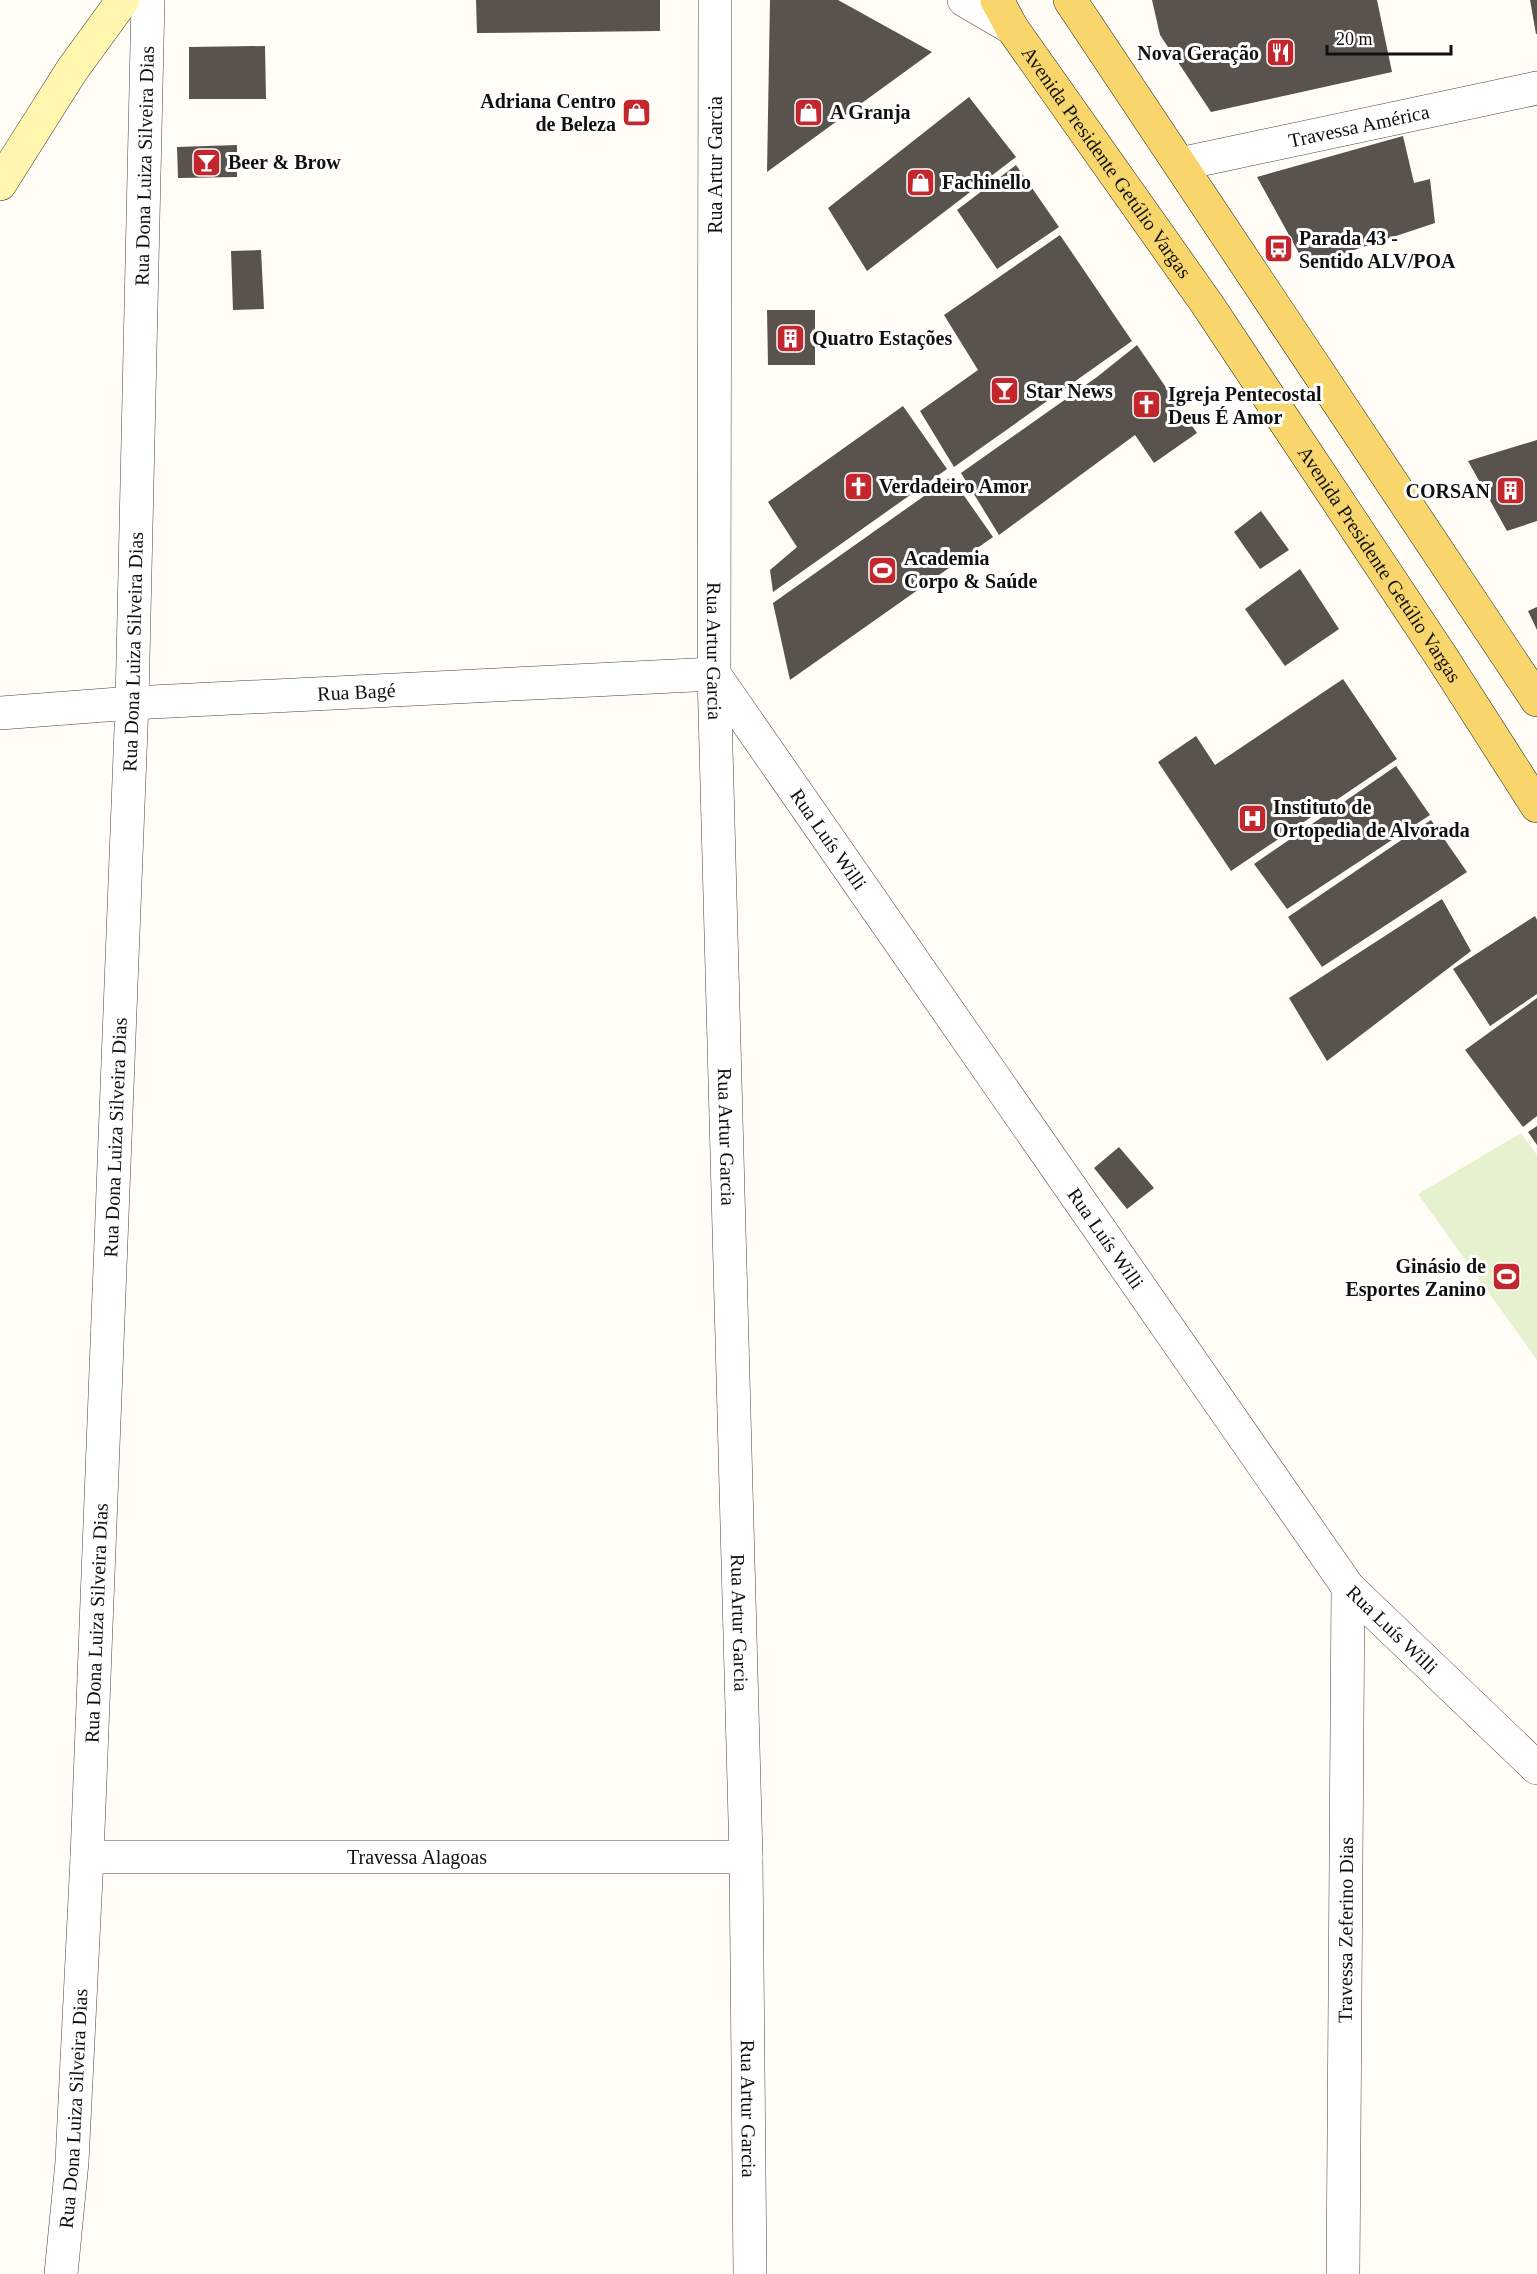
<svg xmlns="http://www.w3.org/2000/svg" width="1537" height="2274" viewBox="0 0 1537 2274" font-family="'Times New Roman',serif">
<rect width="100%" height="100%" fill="#fffdf5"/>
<path fill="#e6f2cf" d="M1521,1133L1537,1155V1360L1418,1194Z"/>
<path fill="#5a524d" d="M476,0H660V31L477,33Z
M770,0H838L932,52L767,172Z
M1152,0H1377L1392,72L1211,112L1160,35Z
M1530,0H1537V34H1536Z
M265,46L266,99H189V47Z
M969,97L1016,157L867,271L828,208Z
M1403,136L1414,183L1430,179L1435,223L1306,266L1257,177Z
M237,145V177L178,178L177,147Z
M1016,165L1059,227L997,269L957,210Z
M1060,235L1132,341L954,467L920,411L978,370L944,315Z
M261,250L264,309L233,310L231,251Z
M767,310H815V365H768Z
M1137,345L1197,433L1154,463L1135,435L999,535L961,473L1097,377Z
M903,406L947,469L773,592L770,570L797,547L768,502Z
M1537,440V521L1507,531L1468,461Z
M951,477L993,537L790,680L773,603Z
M1261,511L1289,550L1260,569L1234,532Z
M1300,569L1339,629L1285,666L1245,609Z
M1537,607V630L1528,611Z
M1343,679L1397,759L1231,871L1158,762L1196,736L1215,765Z
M1396,766L1430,815L1287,909L1254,864Z
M1431,820L1467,872L1322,967L1288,917Z
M1442,899L1471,951L1327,1061L1289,998Z
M1535,916L1537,920V994L1490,1026L1453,969Z
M1537,998V1116L1523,1127L1465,1050Z
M1537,1126V1145L1528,1132Z
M1119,1147L1154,1188L1127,1209L1094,1168Z"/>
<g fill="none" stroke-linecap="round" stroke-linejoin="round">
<defs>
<g id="minor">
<path d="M964,0L1012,28"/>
<path id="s1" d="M1180,164L1537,88"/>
<path id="s2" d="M0,713L132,703L714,674"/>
<path id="s3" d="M87,1857H746"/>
<path id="s4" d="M61,2274L72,2162L87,1857L132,703L148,0"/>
<path id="s5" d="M1343,2274L1348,1587"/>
</g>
<g id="tertiary">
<path id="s6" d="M715,0L714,674L746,1857L750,2274"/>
<path id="s7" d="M714,674L1348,1587L1537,1768"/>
</g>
<path id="secondary" d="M0,184L72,70L123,0"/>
<g id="primary">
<path id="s8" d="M997,0L1012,28L1207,304L1441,656L1537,806"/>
<path d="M1070,0L1537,700"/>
</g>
</defs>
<use href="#minor" stroke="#444" stroke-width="34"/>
<use href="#tertiary" stroke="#444" stroke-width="34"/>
<use href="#secondary" stroke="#333" stroke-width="34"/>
<use href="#primary" stroke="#222" stroke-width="34"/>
<use href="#minor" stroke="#fff" stroke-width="33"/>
<use href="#tertiary" stroke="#fff" stroke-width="33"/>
<use href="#secondary" stroke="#fff6b0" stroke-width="33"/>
<use href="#primary" stroke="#f9d66b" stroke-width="33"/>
</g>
<defs>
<symbol id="restaurant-square" viewBox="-11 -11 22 22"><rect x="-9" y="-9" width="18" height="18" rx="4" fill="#c4262e" stroke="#fff"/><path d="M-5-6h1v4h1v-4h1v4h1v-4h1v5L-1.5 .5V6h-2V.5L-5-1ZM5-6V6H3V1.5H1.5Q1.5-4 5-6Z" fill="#fff"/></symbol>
<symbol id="shop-square" viewBox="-11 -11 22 22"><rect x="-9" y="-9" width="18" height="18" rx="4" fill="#c4262e" stroke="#fff"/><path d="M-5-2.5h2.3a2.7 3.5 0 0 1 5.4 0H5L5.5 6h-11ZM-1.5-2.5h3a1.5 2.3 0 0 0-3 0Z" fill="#fff"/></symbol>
<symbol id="bar-square" viewBox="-11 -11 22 22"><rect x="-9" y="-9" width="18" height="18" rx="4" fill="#c4262e" stroke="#fff"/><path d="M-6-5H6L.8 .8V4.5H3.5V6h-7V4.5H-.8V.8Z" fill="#fff"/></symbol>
<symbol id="bus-square" viewBox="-11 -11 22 22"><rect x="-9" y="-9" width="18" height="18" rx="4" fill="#c4262e" stroke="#fff"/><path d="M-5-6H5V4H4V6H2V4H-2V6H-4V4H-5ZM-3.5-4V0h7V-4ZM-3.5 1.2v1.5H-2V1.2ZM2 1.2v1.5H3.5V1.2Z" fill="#fff"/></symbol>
<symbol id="building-square" viewBox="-11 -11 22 22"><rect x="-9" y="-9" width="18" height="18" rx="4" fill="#c4262e" stroke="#fff"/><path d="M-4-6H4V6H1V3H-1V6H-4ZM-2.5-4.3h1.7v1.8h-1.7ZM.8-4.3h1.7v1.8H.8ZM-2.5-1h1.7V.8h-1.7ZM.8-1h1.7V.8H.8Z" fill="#fff"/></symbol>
<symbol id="church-square" viewBox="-11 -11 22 22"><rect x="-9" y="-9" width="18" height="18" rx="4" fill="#c4262e" stroke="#fff"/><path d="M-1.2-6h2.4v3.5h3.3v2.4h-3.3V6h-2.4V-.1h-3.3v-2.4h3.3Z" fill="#fff"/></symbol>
<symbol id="stadium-square" viewBox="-11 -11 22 22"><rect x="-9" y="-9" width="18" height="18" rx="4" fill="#c4262e" stroke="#fff"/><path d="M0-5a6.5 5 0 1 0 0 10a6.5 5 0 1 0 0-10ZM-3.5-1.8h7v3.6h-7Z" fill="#fff"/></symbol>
<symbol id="hospital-square" viewBox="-11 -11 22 22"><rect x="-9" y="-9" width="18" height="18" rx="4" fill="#c4262e" stroke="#fff"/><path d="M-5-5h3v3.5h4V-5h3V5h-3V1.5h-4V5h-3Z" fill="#fff"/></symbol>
</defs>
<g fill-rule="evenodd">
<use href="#restaurant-square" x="1264" y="36" width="33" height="33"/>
<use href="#shop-square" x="792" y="96" width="33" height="33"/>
<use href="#shop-square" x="620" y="96" width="33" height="33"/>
<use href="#bar-square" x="190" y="146" width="33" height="33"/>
<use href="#shop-square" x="904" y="166" width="33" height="33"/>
<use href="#bus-square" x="1262" y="232" width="33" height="33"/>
<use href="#building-square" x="774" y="322" width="33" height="33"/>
<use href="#bar-square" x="988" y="374" width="33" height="33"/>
<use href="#church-square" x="1130" y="388" width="33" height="33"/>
<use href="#church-square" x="842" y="470" width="33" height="33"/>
<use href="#building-square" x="1494" y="474" width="33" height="33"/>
<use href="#stadium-square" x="866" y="554" width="33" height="33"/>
<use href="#hospital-square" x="1236" y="802" width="33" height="33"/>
<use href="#stadium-square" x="1490" y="1260" width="33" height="33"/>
</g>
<g text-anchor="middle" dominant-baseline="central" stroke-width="6" stroke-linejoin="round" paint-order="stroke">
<g font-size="20" font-weight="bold" fill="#111" stroke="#fff" text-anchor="start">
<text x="1259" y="53" text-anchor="end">Nova Geração</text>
<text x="616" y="101" text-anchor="end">Adriana Centro<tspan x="616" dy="23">de Beleza</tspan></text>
<text x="830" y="112">A Granja</text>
<text x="228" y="162">Beer &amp; Brow</text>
<text x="942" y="182">Fachinello</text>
<text x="1299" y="238">Parada 43 -<tspan x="1299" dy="23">Sentido ALV/POA</tspan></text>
<text x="812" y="338">Quatro Estações</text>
<text x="1026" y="391">Star News</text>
<text x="1168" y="394">Igreja Pentecostal<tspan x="1168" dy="23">Deus É Amor</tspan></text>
<text x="879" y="486">Verdadeiro Amor</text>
<text x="1490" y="491" text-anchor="end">CORSAN</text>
<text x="904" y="558">Academia<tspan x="904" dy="23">Corpo &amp; Saúde</tspan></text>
<text x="1273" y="807">Instituto de<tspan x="1273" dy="23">Ortopedia de Alvorada</tspan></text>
<text x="1486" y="1266" text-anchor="end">Ginásio de<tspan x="1486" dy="23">Esportes Zanino</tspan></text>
</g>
<g font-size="20" fill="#111" stroke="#fff">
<text stroke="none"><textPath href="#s1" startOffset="183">Travessa América</textPath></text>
<text stroke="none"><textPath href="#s8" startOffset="196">Avenida Presidente Getúlio Vargas</textPath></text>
<text transform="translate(715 165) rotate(-90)">Rua Artur Garcia</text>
<text stroke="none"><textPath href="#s4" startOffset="2110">Rua Dona Luiza Silveira Dias</textPath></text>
<text stroke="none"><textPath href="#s8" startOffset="682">Avenida Presidente Getúlio Vargas</textPath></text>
<text stroke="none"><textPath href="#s6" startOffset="651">Rua Artur Garcia</textPath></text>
<text stroke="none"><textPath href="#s4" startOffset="1624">Rua Dona Luiza Silveira Dias</textPath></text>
<text stroke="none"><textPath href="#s2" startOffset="357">Rua Bagé</textPath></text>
<text stroke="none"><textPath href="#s7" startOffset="201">Rua Luís Willi</textPath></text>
<text stroke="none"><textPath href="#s4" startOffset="1138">Rua Dona Luiza Silveira Dias</textPath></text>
<text stroke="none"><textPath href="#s6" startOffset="1137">Rua Artur Garcia</textPath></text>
<text stroke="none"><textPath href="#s7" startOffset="687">Rua Luís Willi</textPath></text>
<text stroke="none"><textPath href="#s4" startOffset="652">Rua Dona Luiza Silveira Dias</textPath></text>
<text stroke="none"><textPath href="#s6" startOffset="1623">Rua Artur Garcia</textPath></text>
<text stroke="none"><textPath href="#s7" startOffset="1173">Rua Luís Willi</textPath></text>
<text stroke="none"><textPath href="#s3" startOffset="330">Travessa Alagoas</textPath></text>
<text stroke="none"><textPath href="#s5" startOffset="344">Travessa Zeferino Dias</textPath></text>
<text stroke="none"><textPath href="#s4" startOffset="166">Rua Dona Luiza Silveira Dias</textPath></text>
<text stroke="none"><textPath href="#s6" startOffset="2109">Rua Artur Garcia</textPath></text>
</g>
</g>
<path d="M1327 45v9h124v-9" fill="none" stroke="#111111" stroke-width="3"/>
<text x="1336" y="45" font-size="18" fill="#111111" stroke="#ffffff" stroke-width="4.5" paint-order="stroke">20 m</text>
</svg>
